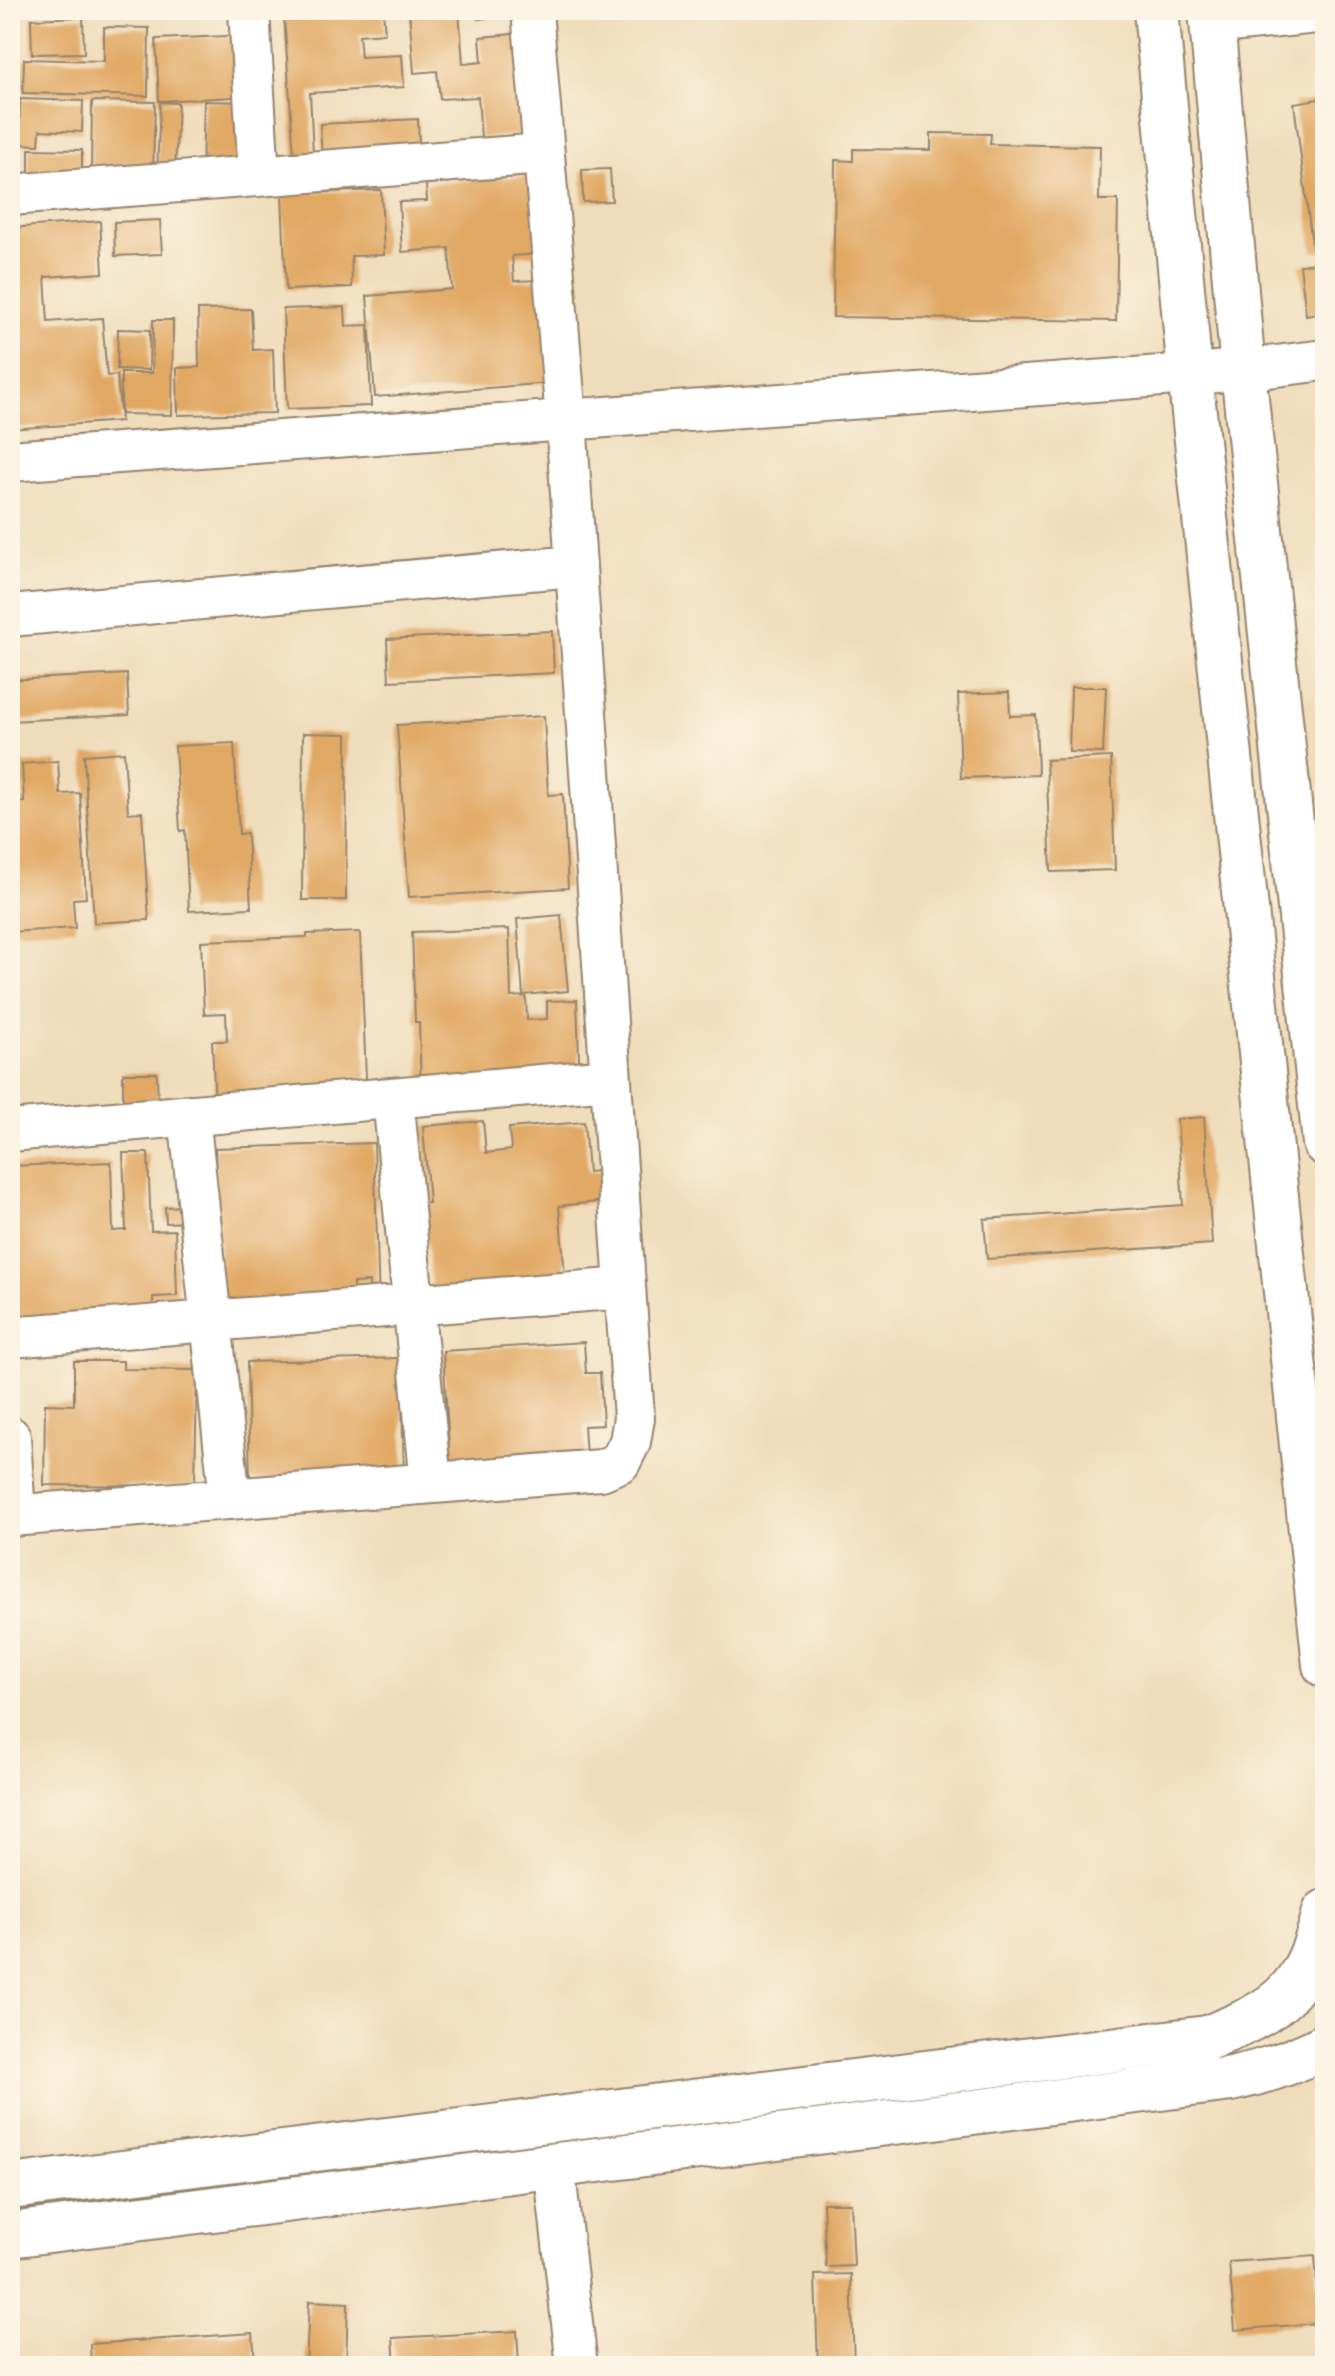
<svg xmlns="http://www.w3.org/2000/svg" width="1335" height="2376" viewBox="0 0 1335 2376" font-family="Mynerve,sans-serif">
<rect width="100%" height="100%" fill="#fcf5e5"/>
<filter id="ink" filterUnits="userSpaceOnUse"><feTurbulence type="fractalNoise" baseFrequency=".0125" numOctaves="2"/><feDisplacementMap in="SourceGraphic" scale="16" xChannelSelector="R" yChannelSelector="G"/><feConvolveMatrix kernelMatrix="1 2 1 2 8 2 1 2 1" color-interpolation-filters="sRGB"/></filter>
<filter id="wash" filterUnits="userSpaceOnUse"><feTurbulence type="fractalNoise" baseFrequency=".006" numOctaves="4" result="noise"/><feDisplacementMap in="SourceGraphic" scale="32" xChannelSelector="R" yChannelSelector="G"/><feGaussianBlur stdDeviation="1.8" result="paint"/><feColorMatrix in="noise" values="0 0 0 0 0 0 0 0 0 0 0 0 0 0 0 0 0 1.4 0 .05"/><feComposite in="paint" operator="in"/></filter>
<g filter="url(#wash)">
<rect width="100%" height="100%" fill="#efdcba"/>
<g id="blocks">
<path fill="#e1a863" d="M383,10L385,33L359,35L361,57L402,55L404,87L310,93L313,155L294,156L284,16Z
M409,10H459L463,64L482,62L480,37L525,33L532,134L481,138L478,97L440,99L437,71L414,73Z
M477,10H505V15L478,19Z
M83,17L84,53L32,54L31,19Z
M104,27L149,28L148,96L23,93L24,59L104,61Z
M251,35L254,96L159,101L156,39Z
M1325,98V251L1313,252L1294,103Z
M20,99L83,101L82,132L40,130L39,145L19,144Z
M92,101L155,102L153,171L91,170Z
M204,101L252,102L250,170H202Z
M160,102L178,103L175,173H157Z
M418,119L419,145L322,159L320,124Z
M931,133L991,134L990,144L1100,146L1099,200H1118L1116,321L833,317L835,160L853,161V149L931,150Z
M29,149L82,150V174L29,173Z
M610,169L612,201L583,202L582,170Z
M531,176L537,254L512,256L514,281L541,280L549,383L375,397L367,296L452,289L449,248L402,252L399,202L427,201L426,184Z
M381,190L384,255L351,256L352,287L286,290L282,194Z
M160,220L162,254L115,256L114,222Z
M100,221L103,273L45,277L48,322L102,318L107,376L117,375L121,421L10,429V228Z
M1325,262V312L1306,315L1300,265Z
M345,307L346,326L368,325L371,406L287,409L283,309Z
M251,309L253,350L273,349L275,413L178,415L177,368L199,367L198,310Z
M153,320H173L172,415L121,414V373H152Z
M118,329L150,330L149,370L117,369Z
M552,631L554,673L389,681L387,639Z
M127,674L129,715L10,721V680Z
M1071,687H1106L1103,753L1069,752Z
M1009,692L1010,716L1036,715L1038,775L961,778L958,694Z
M544,716L548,795L563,794L568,888L409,897L397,725Z
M303,733L347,734L346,900H302Z
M234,743L239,834L247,833L251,908L189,911L185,830L180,831L175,746Z
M124,752L128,813L142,812L149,920L94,923L84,755Z
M1111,757L1115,870L1051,872L1046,760Z
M58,761L60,794L80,793L86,898L73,899L75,928L10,932V802H24L22,764Z
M561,915L568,991L523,995L517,919Z
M509,929L511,997L526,996L527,1020L547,1019V1001L577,1000L580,1087L421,1092L419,1022H415L412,932Z
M360,932L367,1103L215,1109L212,1041H227L226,1013L204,1014L201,941L307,937V934Z
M123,1073H157L158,1106H123Z
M1204,1117L1212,1244L987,1259L984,1219L1183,1205L1177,1119Z
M483,1121L486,1153L511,1150L509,1128L584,1122L588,1172L605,1170L607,1201L559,1206L566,1287L432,1298L424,1203H429L423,1126Z
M374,1143L379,1305L370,1306L369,1282L353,1283L354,1312L222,1317L215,1148Z
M123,1153H148L151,1231L175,1230L177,1296L153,1297L154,1325L10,1330V1166L111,1162L113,1231L126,1230Z
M186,1206L187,1222L166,1223L165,1207Z
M584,1342L586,1373H600L603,1425L584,1426L586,1456L450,1465L443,1351Z
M401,1358L404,1476L250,1480L247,1362Z
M74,1361H123V1369L197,1370L195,1486L44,1485L45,1404L74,1405Z
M823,2203H851L854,2266L826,2267Z
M1315,2256L1317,2284L1325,2283V2319L1316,2320L1317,2323L1235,2330L1229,2262Z
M851,2274L854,2366H818L815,2275Z
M309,2301L348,2303L346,2366H306Z
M517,2331L519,2366H395L393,2338Z
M253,2333L255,2366H91L90,2344Z"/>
</g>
</g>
<g filter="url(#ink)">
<use href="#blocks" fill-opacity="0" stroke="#95836c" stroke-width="2"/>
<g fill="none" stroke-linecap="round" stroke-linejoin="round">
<defs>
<path id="minor" d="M249,10L259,176
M1212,24L1325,12
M10,195L543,154
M10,461L1243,370L1325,360
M10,616L575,566
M393,1098L431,1483
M189,1115L230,1499
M10,1131L610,1079
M10,1337L624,1288
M10,1437L15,1515
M10,1516L601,1470L620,1462L630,1442L634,1418L566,420L532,10
M554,2165L577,2366"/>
<path id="major" d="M1156,10L1190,374L1325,1665
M1211,10L1243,370L1325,1143
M10,2187L1207,2038C1281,2009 1305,1992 1325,1912
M10,2235L1231,2079C1265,2072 1294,2062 1325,2046"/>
</defs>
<use href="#minor" stroke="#95836c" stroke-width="44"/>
<use href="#major" stroke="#95836c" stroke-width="48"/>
<use href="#minor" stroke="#fff" stroke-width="40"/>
<use href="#major" stroke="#fff" stroke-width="44"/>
</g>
</g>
<rect width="1335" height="2376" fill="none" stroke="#fcf5e5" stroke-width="40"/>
</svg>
